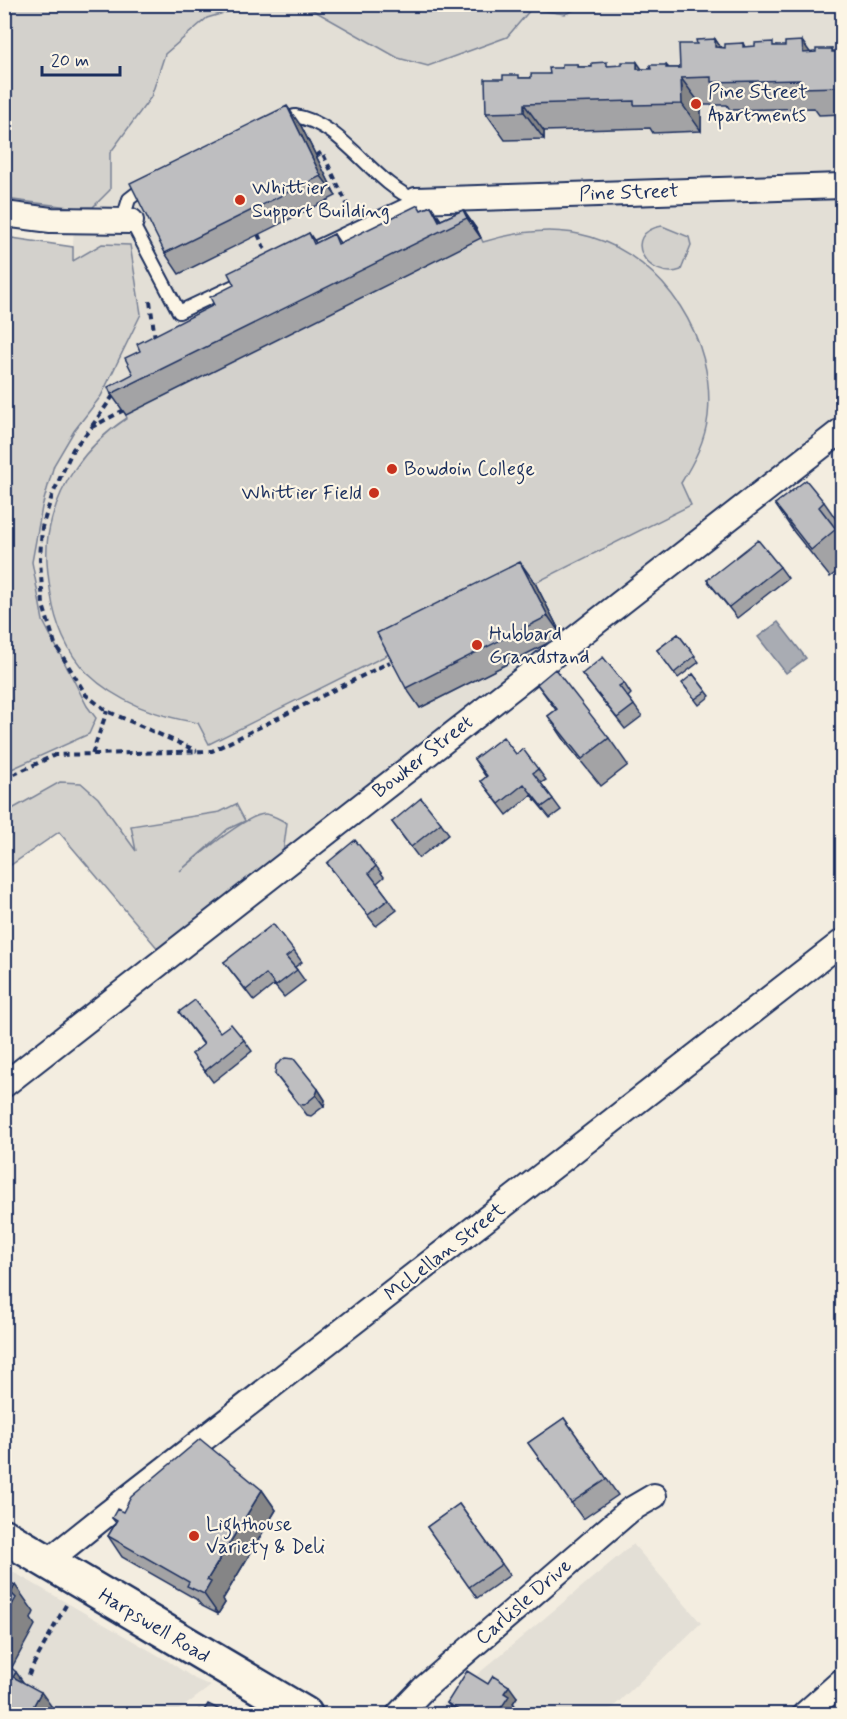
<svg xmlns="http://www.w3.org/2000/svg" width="847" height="1719" viewBox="0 0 847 1719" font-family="Mynerve,sans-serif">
<rect width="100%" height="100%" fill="#f3ede0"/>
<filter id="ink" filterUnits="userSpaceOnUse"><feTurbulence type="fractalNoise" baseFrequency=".0167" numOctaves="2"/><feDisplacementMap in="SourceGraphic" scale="12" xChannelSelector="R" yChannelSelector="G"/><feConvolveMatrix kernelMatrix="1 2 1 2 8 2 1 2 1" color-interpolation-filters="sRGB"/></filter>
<g filter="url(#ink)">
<path fill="#e3dfd6" d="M5,5H842V421L159,950L59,832L5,869V590L72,261L75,211L5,199Z
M633,1544L701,1623L606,1714H430Z
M8,1569L168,1661L195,1679L211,1686L174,1714H5L4,1572Z"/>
<path fill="#d3d1cc" stroke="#778095" stroke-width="1.5" d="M4,5H251L207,18L165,54L151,97L110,153V190L93,207L77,208L5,199Z
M280,5H585L565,14L531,9L507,37L428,66L398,58L313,10Z
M662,226L689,237L691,245L681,270C647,282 619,233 662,226Z
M477,230L483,242C518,231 555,226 591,237C665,259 716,340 708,416C705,441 694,462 681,483L691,505L535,583L562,636L420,708L391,653L209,744L198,723C157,716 118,703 87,673C67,653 55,623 51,595C48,576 45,555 48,536C56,486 86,445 127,418L122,407Z
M5,237L73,247V261L102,244L130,245L141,314L101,396L74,431L54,465L42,507L32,562L43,621L87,706L96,718L89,734L5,772Z
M60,782L81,783L98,798L136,851L131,826L220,812L236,804L245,821L228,829L180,871C196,858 246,814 265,814C272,814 281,820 287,823L283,853L159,950L59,832L5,869V813Z"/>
<path fill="#a9acb3" stroke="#707a91" stroke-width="1.5" d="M778,622L806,658L786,673L758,637Z"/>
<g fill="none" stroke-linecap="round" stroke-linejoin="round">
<defs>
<path id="lane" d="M295,116C344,124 371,182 416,200L179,312L131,221L126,209L129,199L142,189L285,119Z"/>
<path id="street" d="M416,200L842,186
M4,214L51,220L131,221
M4,1085L842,430
M47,1562L107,1514L842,942
M399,1714L424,1688L630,1510L654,1496
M805,1714L842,1681"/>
<path id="secondary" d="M4,1536L305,1714"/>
</defs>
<use href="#lane" stroke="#1b2f5e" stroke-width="16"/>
<use href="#street" stroke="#1b2f5e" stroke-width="28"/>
<use href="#secondary" stroke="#1b2f5e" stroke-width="38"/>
<path stroke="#1b2f5e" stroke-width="4" stroke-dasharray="6 4.5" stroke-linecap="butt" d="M316,156L322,152L350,210
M258,234L265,250
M150,301L155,339
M124,410L92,427L73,449L52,496L42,527L40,559L43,605L55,644L86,695L107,711L197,751
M92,426L115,393
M92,754L107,711
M4,779L55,755L212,751L390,662
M29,1675L31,1669L66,1605"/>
<use href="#lane" stroke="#fcf5e5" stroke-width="12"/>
<use href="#street" stroke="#fcf5e5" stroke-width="24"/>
<use href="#secondary" stroke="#fcf5e5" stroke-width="33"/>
</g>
<path fill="#a3a3a5" stroke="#1b2f5e" stroke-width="1.5" d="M715,39L720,47L725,48L743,43L745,47L775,46L810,53L816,52L832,49L834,52H843V114L819,115L814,108L730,110L727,105H701V131L653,133L650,128L544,131V139L505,140L486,113L521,78H531L550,74L562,68L577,64L579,67L609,66L642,69H651L666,65L669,68H680L697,44Z
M301,126L336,196L179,274L165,253Z
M431,206L441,220L463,210L477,230L481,238L126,415L111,394L133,374L140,351L214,305L234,285L309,233L316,243L334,234L340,243Z
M824,502L843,529V530L839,533L843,538V567L830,577L794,532L775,504Z
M780,567L788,578L737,618L707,580Z
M535,583L562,636L420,708L406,688Z
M678,634L699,662L678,678L657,650Z
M582,674L624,683L631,694L628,697L642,716L625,729Z
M693,674L710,696L699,705L686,688Z
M537,684L609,738L628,765L601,786L567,744L548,716L556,710Z
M516,754L538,769L546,780L541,783L561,810L550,818L531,795L507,815L481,781L486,777L474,759Z
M392,822L441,823L449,834L419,858Z
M327,863L376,866L384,877L377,883L397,910L376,926Z
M294,951L302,962L295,967L305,981L284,997L274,985L254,1001L224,962Z
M179,1012L220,1032L244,1040L252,1051L213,1082L192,1054L204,1045Z
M275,1074L318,1089L325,1100L324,1106L311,1116L307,1115Z
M564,1418L618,1495L583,1519L528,1443Z
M262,1490L276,1510L223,1599L225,1603L218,1614L202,1606L196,1599L122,1557L108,1536L116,1523L112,1518L123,1512Z
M459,1504L510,1575L477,1598L427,1527Z
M488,1684L517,1697L513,1703L516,1707L512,1714H456L447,1703Z"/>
<path fill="#858586" stroke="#1b2f5e" stroke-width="1.5" d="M715,39L734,67L715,47Z
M802,41L822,69L803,53Z
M637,62L656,89L637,69Z
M666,65L682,87L681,78L701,105V131L682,104L666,68Z
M524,104L544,131V139L524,112Z
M287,106L301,126L336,196L321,176Z
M431,206L446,228L439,221Z
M463,210L477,230L481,238L467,218Z
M520,562L535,583L562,636L548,616Z
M318,1089L325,1100L324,1106L316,1095Z
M262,1490L276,1510L223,1599L225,1603L218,1614L204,1594L207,1580Z
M15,1585L34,1612L31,1619L35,1625L4,1682V1619L11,1593Z
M16,1672L35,1699L13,1677Z
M509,1686L517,1697L513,1703L516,1707L512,1714H497L504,1693Z
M41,1692L57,1714H29Z"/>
<path fill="#bebec0" stroke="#1b2f5e" stroke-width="1.5" d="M715,39V47L725,48V44L743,43V47L755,46V43L773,42V46H785V42L802,41L803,53L816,52V49H832V52H843V87L800,88V80L711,82V77L681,78L682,104L634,105V101L524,104V112L486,113L485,79H503V75H519V78H531V74H550L549,68H562V64H577V67H592V63L607,62V66L622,65V62H637V69H651L650,65H666V68H680L679,44H697L696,40Z
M287,106L321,176L165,253L130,183Z
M418,205L421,210L431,206L439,221L463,210L467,218L111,394L108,387L133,374L125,358L140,351L137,344L214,305L210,297L234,285L228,273L309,233L314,244L334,234L338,244Z
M843,468V484L835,474Z
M806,480L824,502L819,507L836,529L811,550L775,504Z
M758,540L780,567L729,607L707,580Z
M520,562L548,616L406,688L377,633Z
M678,634L695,656L674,673L657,650Z
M603,657L624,683L619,686L634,705L617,718L582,674Z
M555,669L609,738L582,759L548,716L557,709L537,684Z
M693,674L706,691L695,699L682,683Z
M503,737L516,754L523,749L538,769L533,773L553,799L542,807L524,784L499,804L481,781L487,776L474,759Z
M421,798L441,823L411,847L392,822Z
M355,840L376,866L369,873L389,899L368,915L327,863Z
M273,924L294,951L286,957L297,970L276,986L266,974L246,990L224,962Z
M195,1000L220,1032L231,1024L244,1040L205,1071L192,1054L204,1044L179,1012Z
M285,1058L294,1059L318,1089L316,1095L304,1105L299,1104L275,1074L276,1065Z
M564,1418L607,1479L571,1503L528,1443Z
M200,1439L262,1490L207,1580L211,1582L204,1594L187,1586L189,1582L108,1536L117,1521L112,1518L117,1509L123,1512L131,1497Z
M459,1504L502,1564L469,1587L427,1527Z
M4,1579L15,1585L11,1593L16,1598L4,1619Z
M7,1664L16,1672L13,1677L41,1692L29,1714H4V1666Z
M467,1671L488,1684L493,1676L509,1686L504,1693L509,1696L497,1714H458L460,1711L447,1703Z
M208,1704L228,1714H196L199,1710L203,1712Z"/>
</g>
<g fill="#c8321e" stroke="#fcf5e5" stroke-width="2">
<circle cx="696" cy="104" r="6"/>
<circle cx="240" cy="200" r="6"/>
<circle cx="392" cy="469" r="6"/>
<circle cx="374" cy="493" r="6"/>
<circle cx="477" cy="645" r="6"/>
<circle cx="194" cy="1536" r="6"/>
</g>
<g text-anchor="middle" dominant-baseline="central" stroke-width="4.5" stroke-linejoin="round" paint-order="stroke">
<g font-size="20" fill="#1b2f5e" stroke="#fcf5e5" text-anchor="start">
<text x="708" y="92">Pine Street<tspan x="708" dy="23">Apartments</tspan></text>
<text x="252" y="188">Whittier<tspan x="252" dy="23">Support Building</tspan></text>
<text x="404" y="469">Bowdoin College</text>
<text x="362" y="493" text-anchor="end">Whittier Field</text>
<text x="489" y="634">Hubbard<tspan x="489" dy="23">Grandstand</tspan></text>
<text x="206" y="1524">Lighthouse<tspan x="206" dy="23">Variety &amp; Deli</tspan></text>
</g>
<g font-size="20" fill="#1b2f5e" stroke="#fcf5e5">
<text transform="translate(629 193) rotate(-2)">Pine Street</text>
<text transform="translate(423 757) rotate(-38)">Bowker Street</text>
<text transform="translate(445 1252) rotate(-38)">McLellan Street</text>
<text transform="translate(524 1602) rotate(-41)">Carlisle Drive</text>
<text transform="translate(154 1626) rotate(31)">Harpswell Road</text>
</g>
</g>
<rect width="847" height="1719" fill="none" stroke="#fcf5e5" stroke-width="24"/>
<rect x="12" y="12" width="823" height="1695" fill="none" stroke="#1b2f5e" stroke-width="2" filter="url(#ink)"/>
<path d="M42 66v9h78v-9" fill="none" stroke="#1b2f5e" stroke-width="3"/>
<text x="51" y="66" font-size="18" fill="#1b2f5e" stroke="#fcf5e5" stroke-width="4.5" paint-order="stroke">20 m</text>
</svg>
